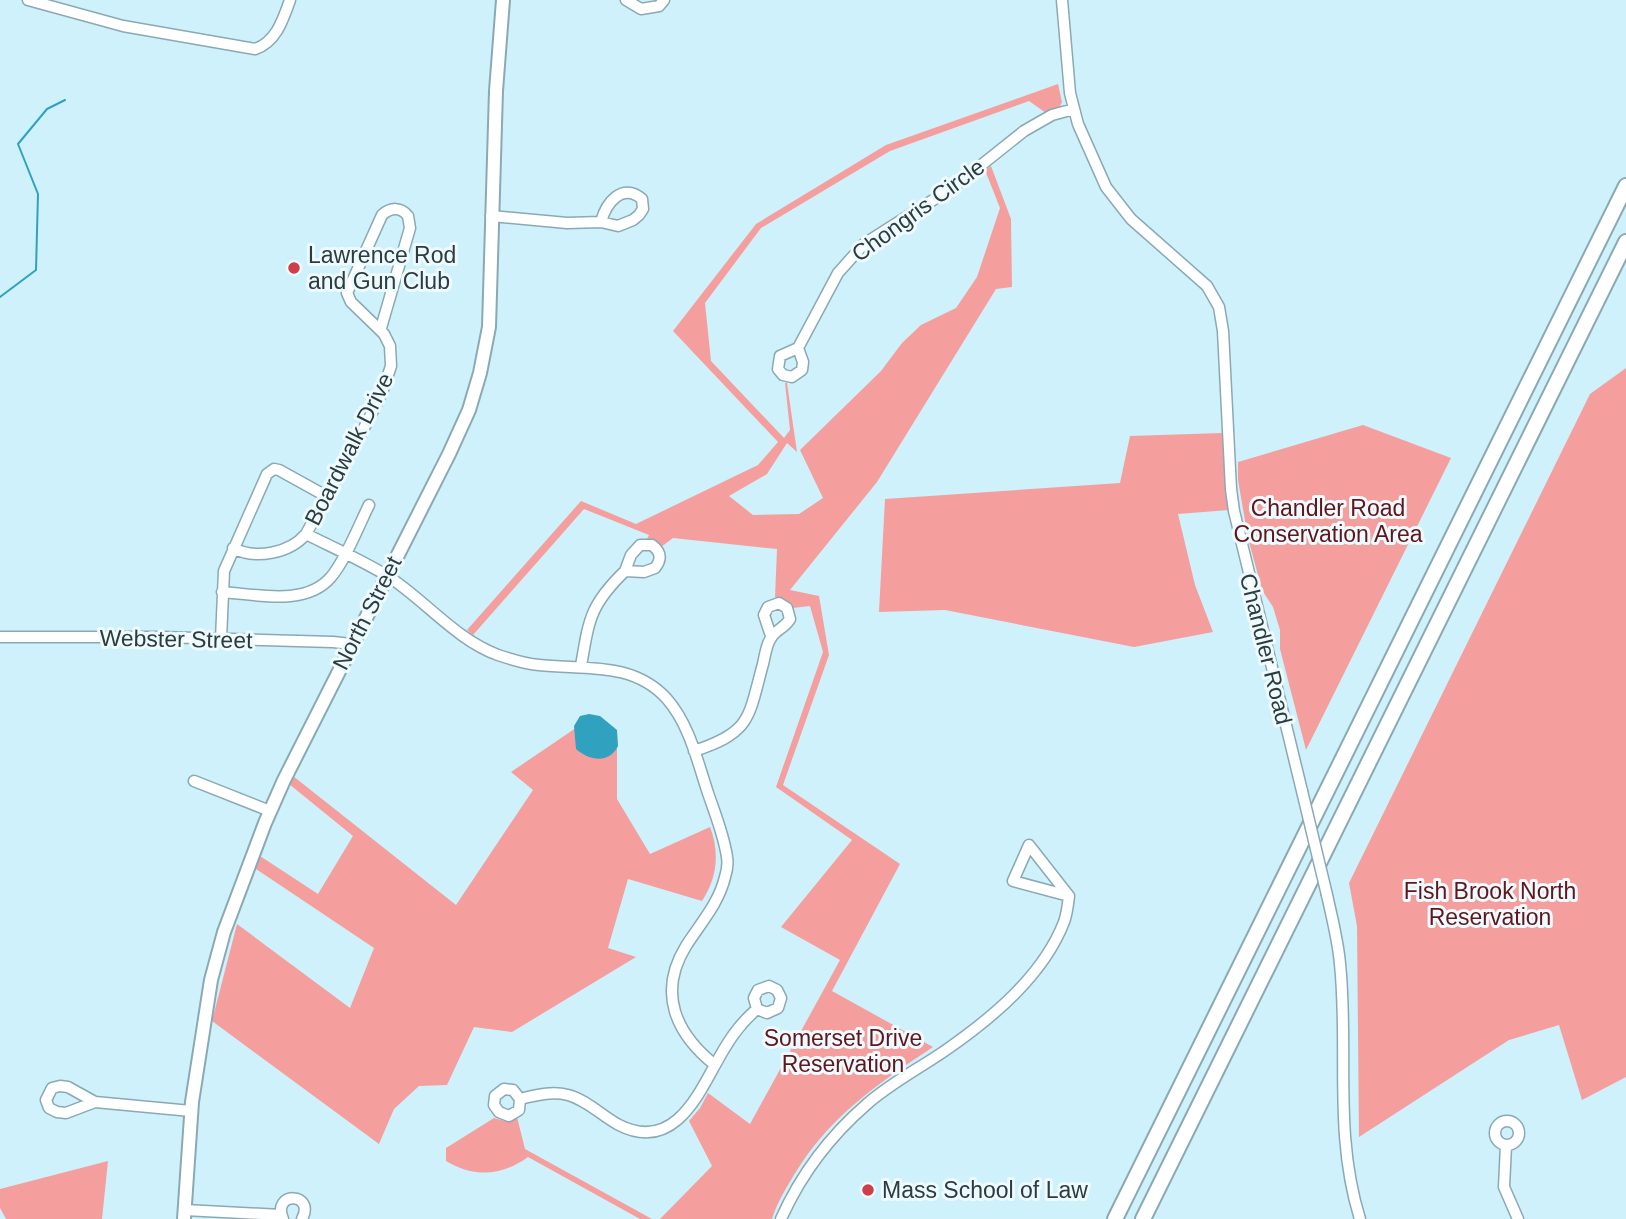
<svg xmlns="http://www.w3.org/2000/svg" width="1626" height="1219" viewBox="0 0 1626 1219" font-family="Helvetica,sans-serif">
<rect width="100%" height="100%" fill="#cff1fb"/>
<path fill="#f49f9d" d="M1058,84L1062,102L1059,108L1046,113L1029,101L890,151L761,228L705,303L711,361L784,438L790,430L785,383H787L797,452L787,443L767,474L729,496L753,515L799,514L823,498L800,450L881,371L902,343L921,325L956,308L977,277L1000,208L985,170L991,166L1011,219L1012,287L996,289L877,482L790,590L819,596L829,655L783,785L900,864L832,991L933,1047C877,1084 829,1117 794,1175C785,1190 777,1203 772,1219H660L712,1166L689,1121L700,1108L708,1093L750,1124L840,960L781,927L852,840L776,787L823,652L810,606L793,608L785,600L775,597L777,549L673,538L661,547L646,541L649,535L584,509L473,635L467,630L581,501L636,524L758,465L778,442L673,331L756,224L886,145Z
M1626,368V1077L1582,1100L1559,1025L1509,1040L1359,1137L1357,926L1349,883L1590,394Z
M1363,425L1451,458L1306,750L1280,649V630L1273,607L1262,590L1248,538L1238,480V462Z
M1222,433L1229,510L1178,514L1195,585L1213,632L1134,647L945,610L879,612L885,499L1120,483L1130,436Z
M595,715L617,734V799L650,854L710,827C720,853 717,878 702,901L628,879L608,948L636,957L512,1032L474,1027L447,1085L419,1086L394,1109L379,1144L212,1021L237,924L350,1008L374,948L256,869L260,856L318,894L353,836L289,784L293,776L456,905L533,790L511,772Z
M517,1117L525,1149L652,1219H640L528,1157C502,1176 474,1178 446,1161V1148L494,1118L505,1121Z
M108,1161L102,1219H6L0,1208V1189Z"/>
<path fill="#30a2bf" d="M589,714L600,716L617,730L618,746C609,764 590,761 576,749L574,726L580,716Z"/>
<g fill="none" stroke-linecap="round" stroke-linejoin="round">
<path stroke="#30a2bf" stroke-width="2" d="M0,297L36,270L38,194L18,144L47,109L65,100"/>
<defs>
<path id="minor" d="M28,0L123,26L255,49C276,42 283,20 290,0
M626,0L641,9L659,6L664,0
M1062,0L1070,93L1078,124L1106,187L1131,219L1207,286L1219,307L1223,331L1231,489L1234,511L1302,791
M491,216L567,223L601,222L618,226L633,220L639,215L643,209L642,199C622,182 606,203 601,222
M798,348L803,362L802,370L792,377L783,375L778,369L780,356L798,348L838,273L864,244L955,186L1024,131L1052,115L1074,109
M306,534C332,547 361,560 386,575C423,598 456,640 498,655C510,659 526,664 539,665C584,670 633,661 667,699C690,725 698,764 709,796C716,816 724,836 727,857C728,863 727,871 725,877C719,903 700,924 686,946C657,993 676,1034 715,1065C695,1102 670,1151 619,1125C602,1116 587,1100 568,1095C552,1091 536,1095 520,1099L519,1110L509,1116L499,1112L494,1105L495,1096L504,1089L513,1090L520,1099
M233,548C256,560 290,553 306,534L363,430L382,393L391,366L390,346L384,334L351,302L347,293L382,215C391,207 401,207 408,216L410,228L381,328
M222,592C255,594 306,607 331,577C345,561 359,525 369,505
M0,637H161L333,642L351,644
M221,639L224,571L267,474L274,469L279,470L326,496
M581,666C589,619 590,605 625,571L644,572L655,568C662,559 661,552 652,545H640L631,555L625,571
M694,751C752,732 748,718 763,664C765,656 766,645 771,638C775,630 785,628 790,619L787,608L779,603L768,607L764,615L771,636
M194,781L270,811
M1327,895C1332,918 1338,940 1340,964C1349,1051 1333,1132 1360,1219
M715,1065C727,1043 738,1025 757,1009L767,1013L778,1008L781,998L777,990L769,986L758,990L754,998L757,1009
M95,1102L68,1087L60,1086L52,1088L46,1100L49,1108L57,1112L66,1113L95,1102L191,1111
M1495 1133a12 12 0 1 1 24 0a12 12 0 1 1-24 0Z
M1506,1145L1504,1187L1518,1219
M185,1210L281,1215
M283,1219C271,1191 316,1192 302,1219
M781,1219C801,1174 830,1136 867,1104C891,1083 920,1068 946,1050C992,1018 1043,976 1064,922C1067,914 1068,904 1069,896L1013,881L1029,845L1069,896"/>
<path id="major" d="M184,1219L192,1102L211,980L224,932L265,823L284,780L449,454L469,410L480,373L489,327L496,91L503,0"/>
<path id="highway" d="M1115,1219L1626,186
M1143,1219L1626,242"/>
</defs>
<use href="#minor" stroke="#8aa9b3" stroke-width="13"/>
<use href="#major" stroke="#8aa9b3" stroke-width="16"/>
<use href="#highway" stroke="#8aa9b3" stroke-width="18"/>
<use href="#minor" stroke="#fff" stroke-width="10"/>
<use href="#major" stroke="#fff" stroke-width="12"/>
<use href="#highway" stroke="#fff" stroke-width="14"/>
<defs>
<path id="minor-bridge" d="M1302,791L1327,895"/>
</defs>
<use href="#minor-bridge" stroke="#8aa9b3" stroke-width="13" stroke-linecap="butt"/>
<use href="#minor-bridge" stroke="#fff" stroke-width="10"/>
</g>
<g fill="#cf3f48" stroke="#edfafe" stroke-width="2.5">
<circle cx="294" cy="268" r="7"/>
<circle cx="868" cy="1190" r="7"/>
</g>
<g text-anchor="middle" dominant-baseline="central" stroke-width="6" stroke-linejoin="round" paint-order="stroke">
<g font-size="23" fill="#2e3b3f" stroke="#edfafe">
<text transform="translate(918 210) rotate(-36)">Chongris Circle</text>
<text transform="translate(349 449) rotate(-63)">Boardwalk Drive</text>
<text transform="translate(367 613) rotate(-63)">North Street</text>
<text transform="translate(176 639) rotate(1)">Webster Street</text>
<text transform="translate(1266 649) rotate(76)">Chandler Road</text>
</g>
<g font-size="23" fill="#2e3b3f" stroke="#edfafe" text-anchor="start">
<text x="308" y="255">Lawrence Rod<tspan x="308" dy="26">and Gun Club</tspan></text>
<text x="882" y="1190">Mass School of Law</text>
</g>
<g font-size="23" fill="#62151b" stroke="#edfafe">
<text x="1328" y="508">Chandler Road<tspan x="1328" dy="26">Conservation Area</tspan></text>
<text x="1490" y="891">Fish Brook North<tspan x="1490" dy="26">Reservation</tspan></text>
<text x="843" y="1038">Somerset Drive<tspan x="843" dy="26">Reservation</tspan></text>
</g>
</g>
</svg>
